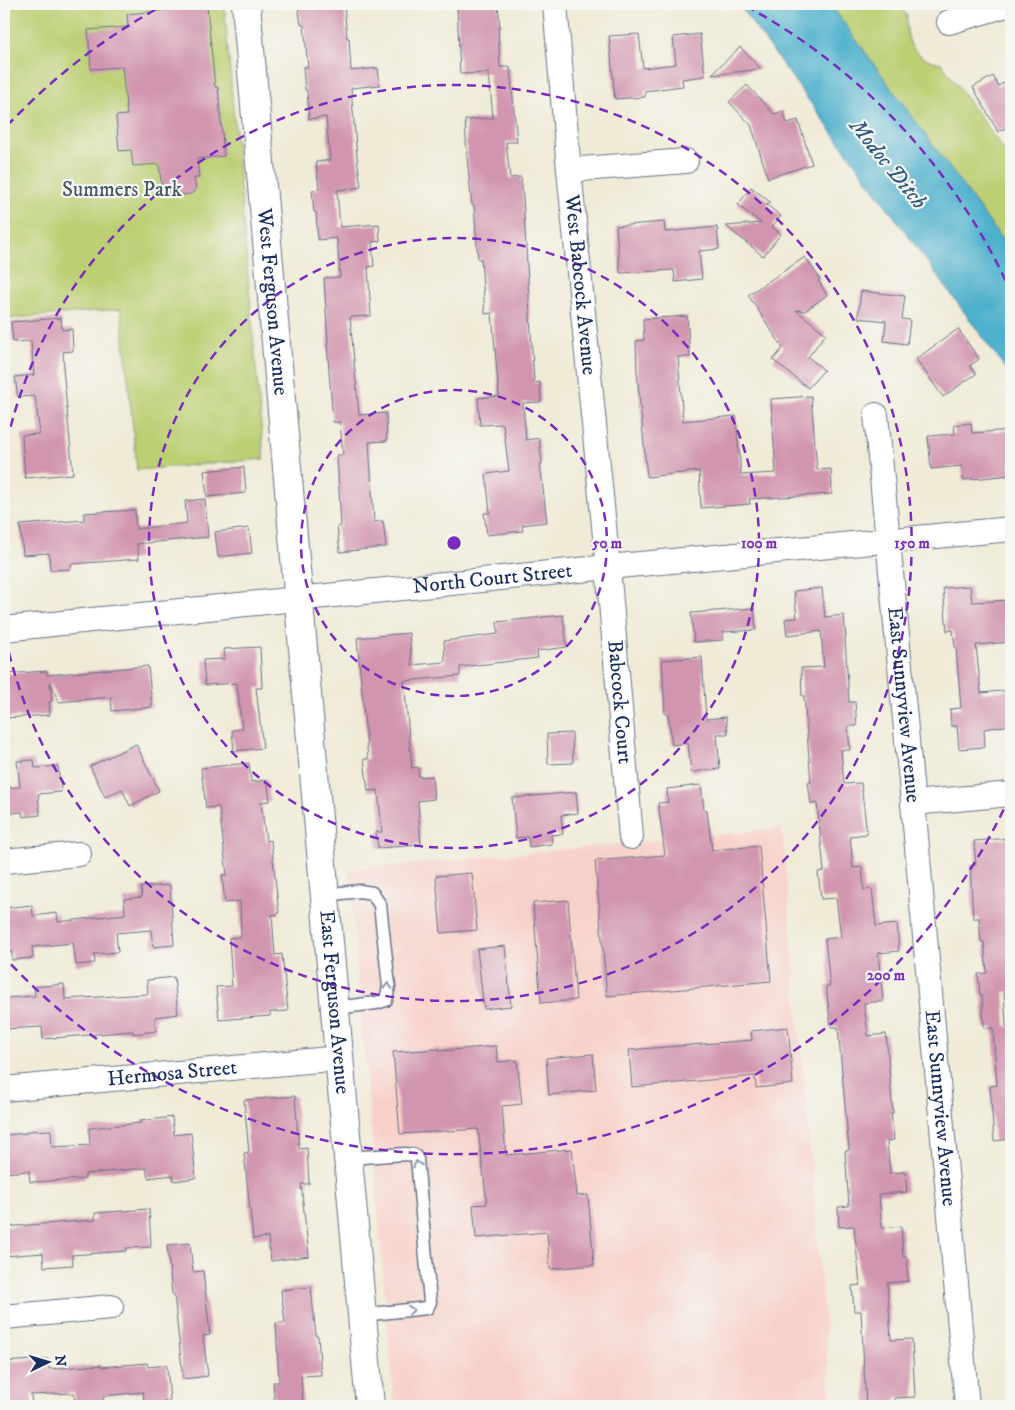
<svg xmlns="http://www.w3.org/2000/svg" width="1015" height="1410" viewBox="0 0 1015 1410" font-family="'IM FELL DW Pica',serif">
<rect width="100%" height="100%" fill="#f6f6f2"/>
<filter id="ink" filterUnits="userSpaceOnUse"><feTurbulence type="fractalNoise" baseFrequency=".02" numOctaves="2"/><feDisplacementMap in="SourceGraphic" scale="10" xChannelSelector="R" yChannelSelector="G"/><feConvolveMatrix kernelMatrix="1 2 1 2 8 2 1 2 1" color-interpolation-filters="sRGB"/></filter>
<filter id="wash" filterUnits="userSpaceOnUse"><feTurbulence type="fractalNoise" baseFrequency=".0096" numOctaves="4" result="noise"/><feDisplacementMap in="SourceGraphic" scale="20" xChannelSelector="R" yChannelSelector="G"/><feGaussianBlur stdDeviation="1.12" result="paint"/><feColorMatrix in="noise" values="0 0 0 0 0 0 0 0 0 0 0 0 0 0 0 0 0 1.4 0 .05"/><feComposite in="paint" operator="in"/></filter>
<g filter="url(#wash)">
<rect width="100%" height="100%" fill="#f0ebd7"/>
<path fill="#f7d1c9" d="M782,828L832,1406H394L349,870Z"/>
<path fill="#bccf73" stroke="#6c7f68" d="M4,4H224L264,459L137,470L121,309L4,319Z
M830,4H898L907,16C905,43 913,58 941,63L1011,160V252Z"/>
<path fill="#4db0cc" stroke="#347095" d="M738,4H830L1011,252V376Z"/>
<g id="blocks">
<path fill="#d195af" d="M167,4H202V6H207L215,87H218L224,156L197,159L199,178H194L196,189L191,194L170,196L162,188L159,164L133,166L131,150L119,151L116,116L127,115L122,67L91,69L88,30L128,27L127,14L167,10Z
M298,4H344L347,38H349L351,71L378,68L380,85L351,88L357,157L361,187L337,190L340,227L379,224L380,241L372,242L374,266L368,267L371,316L350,317L359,415L386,413L387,441L369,442L374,522L383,521L386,547L340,552L337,527L341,526L337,455H343L340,422H333L327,344H328L324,278L340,277L337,238L318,240L316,212H314L312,190L319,189L316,162L330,160L326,117L309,119L307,90H305L303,67H308L304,25H301Z
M457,4H498L500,28H498L500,67H510L517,142H506L510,178L521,177L523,197L534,383L540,382L541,402L523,403L526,440L539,438L542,464H540L547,522L522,525L523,531L487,535L484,513H490L486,474L509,471L503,424L480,425L478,398L499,396L492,313L485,314L481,259H478L474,205H472L467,158L465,120L493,118L489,73L460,74Z
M639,34L643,68L676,64L673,37L700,34L705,76L682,79L683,86L645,91V97L615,99L609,36Z
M740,47L761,69L711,75Z
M993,76L998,86L1011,79V125L998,132L973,87Z
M747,85L774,114L783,111L787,123L798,120L812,164L768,178L751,125L729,102Z
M751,187L770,202L767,205L781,216L772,227L781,234L763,256L726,226L761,223L738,205Z
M664,222L665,232L717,227L719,249L699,251L702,279L675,282L674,270L620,273L616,226Z
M805,257L820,279L818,280L827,295L805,311L796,310L826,334L808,357L824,370L808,388L773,360L783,348L748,295Z
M861,291L905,296L902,319L910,320L907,344L884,341L886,321L858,318Z
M687,316L690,357H678L683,421L736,416L741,475L776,473L771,399L811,396L817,470L831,469L832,494L749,499L750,504L701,508L699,471L647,477L637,372L636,341L644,340L643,319Z
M61,318L62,330L72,329L73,351L63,352L64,367H63L73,474L25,478L22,435L40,434L35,396L18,397L15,377L34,375L31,341L13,342L11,322Z
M958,329L979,359L970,366L976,374L943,397L916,359Z
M971,423L972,433L1011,430V475L963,480L962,466L931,469L928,436L955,434L954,425Z
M244,467L246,493L207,497L204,471Z
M205,499L208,537L137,544L139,559L71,564V569L50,570L49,553L23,555L20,525L84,520V513L135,510L136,529L187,523L185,501Z
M249,528L252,553L218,557L215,532Z
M970,586L972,602L1011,600V642L976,645L981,693L1011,690V725L984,729L985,747L959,749L957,726H951L950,709L961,708L956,647H955L953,630L947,631L943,588Z
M822,588L825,617L844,615L846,638H845L849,702H855L857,726H848L850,750H841L844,784L861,783L867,834L850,836L853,868L862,867L864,890L872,889L876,926L897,924L899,951L878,953L883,1001L864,1003L868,1036L886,1034L893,1113H891L894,1140L887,1141L890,1173L905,1172L907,1192L879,1194L882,1228L901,1226L903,1257H907L908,1281L887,1283L889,1309L891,1340L912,1339L915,1397L895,1398L896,1406H866L861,1311H854L852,1286L860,1285L854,1226L839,1227L838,1207L849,1206L845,1151L849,1150L838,1027H831L826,986H830L825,939L841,937L836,898L821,899L818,872L824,871L817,803L811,804L808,782H811L804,696H802L801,668L824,667L821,631L787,635L785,619L797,618L794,591Z
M754,608L756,630L723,632V640L694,642L691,613Z
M563,615L567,647L537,651L538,658L460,667V676L404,681L412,768L418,767L419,777L432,776L434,799L418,801L421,845L378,848L376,832H382L378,790L368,791L364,759H368L357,638L409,633L412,665L445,662L444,641L498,634L497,622Z
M260,647L262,688H256L263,748L234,751L232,730L242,729L237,683L205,685L203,660L225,659L224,649Z
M702,657L706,719L726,717L728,734H717L720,769L691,772L688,743L672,745L668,714H665L662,660Z
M148,666L152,707L112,711L111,697L59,702L50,682L52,702H49L50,715L4,718V674L47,671V675Z
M572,733L573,763L548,764L547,734Z
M136,744L159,791L130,806L122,789L105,797L90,766Z
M34,760L35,768L58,766L61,792L38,794L40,815L23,817L22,812L4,814V788L20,787L17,761Z
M249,763L251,782L267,780L270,801L261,802L266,841L271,840L279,914L272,915L275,955L282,954L288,1011L270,1012V1016L219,1020L216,987L232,986L229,938L241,937L240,901L225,903L222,875H227L219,807L206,808L201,768Z
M701,785L704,810H707L712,850L759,846L771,981L607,996L595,861L665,855L658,803L668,802L667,789Z
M576,792L578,813L561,815L563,834L551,835L552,844L529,847L528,837L516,838L512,798Z
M1011,838V992H1004L1006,1026H1011V1139L994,1141L990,1086L997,1085L993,1028H984L982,995H980L978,974L987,973L984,942H981L979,918H973L970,866L976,865L974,841Z
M472,873L477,930L441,933L436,876Z
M170,885L174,945L153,947L151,930L116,933L118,952L94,954L95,963L76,965L73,943L32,947L33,958L12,960V952L4,953V908L32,905L33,916L57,913L58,922L125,914L124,899L142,897L141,887Z
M568,900L576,1000L541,1003L533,903Z
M505,946L511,1006L484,1009L477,949Z
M174,977L178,1014L155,1017L156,1031L133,1034V1031L43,1039L42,1027L4,1029V998L35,996L34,987L64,984L65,999L148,994L147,980Z
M788,1027L793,1084L756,1088L755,1076L632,1087L629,1050L752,1040L751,1031Z
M496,1046L498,1062L517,1060L522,1104L502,1106L506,1155L572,1149L577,1196L588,1195L594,1265L550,1269L547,1232L476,1238L473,1205L487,1204L478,1129L400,1134L393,1052L440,1049V1051Z
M593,1054L596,1090L549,1095L546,1058Z
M295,1096L299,1149L307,1148L309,1184H301L309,1256L271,1261L268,1237L253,1239L244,1153L249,1152L244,1100Z
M172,1117L174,1135L191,1133L196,1178L174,1181L173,1175L148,1178L146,1168L85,1174V1179L30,1182L29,1171L4,1173V1135L27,1133V1131L51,1130L52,1147L90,1145L89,1128L141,1123L140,1121Z
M149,1209L151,1247L126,1248V1251L72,1255L73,1265L44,1267L43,1253L4,1256V1227L95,1220V1213Z
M190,1243L193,1272L203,1271L210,1335L203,1336L208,1376L183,1379L174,1294H172L167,1245Z
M311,1287L316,1336H318L321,1375L301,1376L303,1406H275L273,1382H279L276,1323H285L281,1290Z
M48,1359L49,1369L101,1365V1367L147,1363L148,1367L167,1365L170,1401L144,1404L143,1392L103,1396L104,1406H75L74,1393L31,1395L32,1404L5,1406L4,1362Z"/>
</g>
</g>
<g filter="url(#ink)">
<use href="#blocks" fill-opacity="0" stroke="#667188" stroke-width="1"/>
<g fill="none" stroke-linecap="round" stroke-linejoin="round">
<defs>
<path id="service" d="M324,895L360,891L372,893L380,905L389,986L386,1000L376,1003L335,1008
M348,1158L405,1154L414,1155L417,1159L430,1302L427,1308L362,1315"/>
<g id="minor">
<path id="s1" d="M555,4L569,170L608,567L631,837"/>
<path d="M949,22L1010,4"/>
<path d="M569,170L686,161"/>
<path id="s2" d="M876,415L913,803L967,1406"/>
<path id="s3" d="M4,629L608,567L1011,529"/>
<path d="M913,803L1011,794"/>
<path d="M4,861L79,854"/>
<path id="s4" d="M4,1089L340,1058"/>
<path d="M4,1317L111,1307"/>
</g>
<g id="tertiary">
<path id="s5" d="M246,4L370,1406"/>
</g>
</defs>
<use href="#service" stroke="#667188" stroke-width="15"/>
<use href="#minor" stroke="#667188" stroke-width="26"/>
<use href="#tertiary" stroke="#667188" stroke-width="30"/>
<use href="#service" stroke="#fff" stroke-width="12"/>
<use href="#minor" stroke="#fff" stroke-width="24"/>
<use href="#tertiary" stroke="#fff" stroke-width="28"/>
</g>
<defs><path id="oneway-chevron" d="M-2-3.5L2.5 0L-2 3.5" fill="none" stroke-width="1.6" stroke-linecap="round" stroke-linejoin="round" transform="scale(1.25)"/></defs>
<g stroke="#8d97ae">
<use href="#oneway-chevron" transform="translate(388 986) rotate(-87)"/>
<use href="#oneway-chevron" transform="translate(417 1164) rotate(-104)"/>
<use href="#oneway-chevron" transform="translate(411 1310) rotate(-6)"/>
</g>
</g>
<g fill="none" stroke="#7b2cbf" stroke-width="2.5" stroke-dasharray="9 6">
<circle cx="454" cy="543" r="153"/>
<circle cx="454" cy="543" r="305"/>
<path d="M4 456A458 458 0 1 1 4 630"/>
<path d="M1010 796A611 611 0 0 1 7 960M7 126A611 611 0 0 1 162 6M746 6A611 611 0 0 1 1010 290"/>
</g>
<g text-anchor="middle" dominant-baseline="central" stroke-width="4.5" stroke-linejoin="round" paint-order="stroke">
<g font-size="21" fill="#435763" stroke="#f6f6f2">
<text x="122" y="190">Summers Park</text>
</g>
<g font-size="21" fill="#1b2f5e" stroke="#f6f6f2">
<text stroke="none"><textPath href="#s1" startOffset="282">West Babcock Avenue</textPath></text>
<text stroke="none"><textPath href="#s5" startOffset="299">West Ferguson Avenue</textPath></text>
<text stroke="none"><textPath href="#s3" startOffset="491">North Court Street</textPath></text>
<text stroke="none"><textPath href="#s1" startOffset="701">Babcock Court</textPath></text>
<text stroke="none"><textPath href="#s2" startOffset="291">East Sunnyview Avenue</textPath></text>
<text stroke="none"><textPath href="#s5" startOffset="1002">East Ferguson Avenue</textPath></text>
<text stroke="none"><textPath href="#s4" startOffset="169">Hermosa Street</textPath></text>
<text stroke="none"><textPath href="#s2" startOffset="696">East Sunnyview Avenue</textPath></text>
</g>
<g font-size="22" font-style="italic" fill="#2c5c84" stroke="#f6f6f2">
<text transform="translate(888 164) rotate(51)">Modoc Ditch</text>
</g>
</g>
<circle cx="454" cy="543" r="8" fill="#7b2cbf" stroke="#f6f6f2" stroke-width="2.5"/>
<g font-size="15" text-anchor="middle" font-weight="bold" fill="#7b2cbf" stroke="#f6f6f2" stroke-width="4.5" stroke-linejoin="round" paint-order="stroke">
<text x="607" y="548">50 m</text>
<text x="759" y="548">100 m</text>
<text x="912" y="548">150 m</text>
<text x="886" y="980">200 m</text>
</g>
<rect width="1015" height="1410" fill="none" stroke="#f6f6f2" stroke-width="20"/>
<g transform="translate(48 1362) rotate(85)" stroke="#f6f6f2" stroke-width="4" paint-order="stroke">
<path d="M0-4L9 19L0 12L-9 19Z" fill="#1b2f5e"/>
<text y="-8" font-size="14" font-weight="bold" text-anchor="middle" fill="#1b2f5e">N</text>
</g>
</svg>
